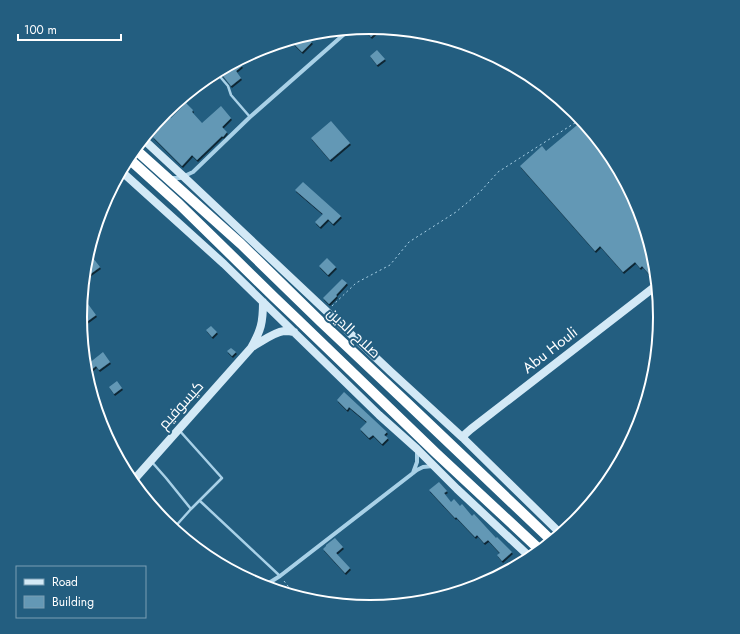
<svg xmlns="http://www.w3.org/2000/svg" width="740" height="634" viewBox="0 0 740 634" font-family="Jost,Cairo,sans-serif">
<defs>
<filter id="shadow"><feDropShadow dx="1" dy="2" stdDeviation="0" flood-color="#0009"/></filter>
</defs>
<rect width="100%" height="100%" fill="#235e80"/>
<path fill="#6498b5" filter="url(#shadow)" d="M370,27L381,28L371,37L363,28Z
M305,35L312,42L302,52L292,42L296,38Z
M377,50L385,59L377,65L370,56Z
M238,61L242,66L236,71L241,78L231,86L219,71Z
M214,73L217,77L212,81L209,77Z
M186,103L193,110L192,112L202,123L221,106L231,118L222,127L227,132L223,137L222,136L197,160L192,155L182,166L153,137L158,131L153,126L165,112L171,118Z
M331,121L350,143L330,160L311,138Z
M582,121L611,156L638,206L654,261L655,264L650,268L653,270L649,274L642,266L640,268L635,262L623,272L600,246L595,251L520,166L542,146L546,151Z
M303,182L341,216L333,224L328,219L320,227L315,222L323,214L295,190Z
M93,258L100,267L89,275L85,270L87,269L85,266V264Z
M327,258L336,267L328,275L319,266Z
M342,279L347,283L336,295L337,296L329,304L323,298Z
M88,304L96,315L81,326L80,317L81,310Z
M211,326L217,332L212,337L206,330Z
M231,348L236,352L232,356L227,351Z
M103,352L110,362L99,370L96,366L86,374L84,359L88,364Z
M117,381L122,388L114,394L109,387Z
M344,392L387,432L384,435L388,438L382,444L373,435L369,438L360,429L367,422L349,407L347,410L337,400Z
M439,482L447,491L444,493L451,502L454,499L460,506L462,504L472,516L474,514L496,538L497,537L512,552L502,561L497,555L500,553L488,540L484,543L477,535L475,537L456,517L455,518L429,490Z
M335,538L343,547L336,553L350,568L345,573L323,549L326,546V545Z
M503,567L507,571L493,579L491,576Z"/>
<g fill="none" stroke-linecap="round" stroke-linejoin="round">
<path stroke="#a9d1e7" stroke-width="1" stroke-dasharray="2 3" stroke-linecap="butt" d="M332,306L356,283L390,265L409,242L456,212L480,192L498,172L581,119
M284,581L296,596"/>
<path stroke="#a9d1e7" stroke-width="2.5" d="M216,72L228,86L231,95L250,117
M179,430L222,478L191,509
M151,461L166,478L191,509L173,529
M200,501L280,576"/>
<path stroke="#a9d1e7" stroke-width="4" d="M171,178H180L193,172L250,117L350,29
M413,473L417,462V450
M264,586L280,576L417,470L423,467L433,466"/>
<path stroke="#d3e9f6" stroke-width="8" d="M143,139L184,177L391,372L462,437L561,534
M121,171L224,264L379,415L417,449L457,489L531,558
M252,347C261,342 274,332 284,331C287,331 290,331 294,332
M462,437L471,429L657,285
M132,482L251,348C261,330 263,323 263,302"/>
<path stroke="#fff" stroke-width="10" d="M135,149L241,244L321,322L404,400L552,541
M128,158L179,204L275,298L296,318L437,454L540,550"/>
</g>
<g text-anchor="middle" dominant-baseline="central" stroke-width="4" stroke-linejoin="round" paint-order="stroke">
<g font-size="15" fill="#fff" stroke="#235e80">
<text transform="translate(354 333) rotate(43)">صلاح الدين</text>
<text transform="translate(550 350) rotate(-38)">Abu Houli</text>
<text transform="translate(181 405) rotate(-48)">كيسوفيم</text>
</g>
</g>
<path d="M0 0H740V634H0ZM87 317a283 283 0 1 1 566 0a283 283 0 1 1-566 0Z" fill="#235e80" fill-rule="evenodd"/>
<path fill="none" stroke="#fff" stroke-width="2" d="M87 317a283 283 0 1 1 566 0a283 283 0 1 1-566 0Z"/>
<rect x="16" y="566" width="130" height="52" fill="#235e80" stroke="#7b9eb3"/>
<rect x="24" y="579" width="20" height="6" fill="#d3e9f6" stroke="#7b9eb3"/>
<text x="52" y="586" font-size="12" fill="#ffffff">Road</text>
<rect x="24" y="596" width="20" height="12" fill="#6498b5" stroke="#7b9eb3"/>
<text x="52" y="606" font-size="12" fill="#ffffff">Building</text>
<path d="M18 34v6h103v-6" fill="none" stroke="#ffffff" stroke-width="2"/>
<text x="24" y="34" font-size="12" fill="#ffffff" stroke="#235e80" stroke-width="3" paint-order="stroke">100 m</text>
</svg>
